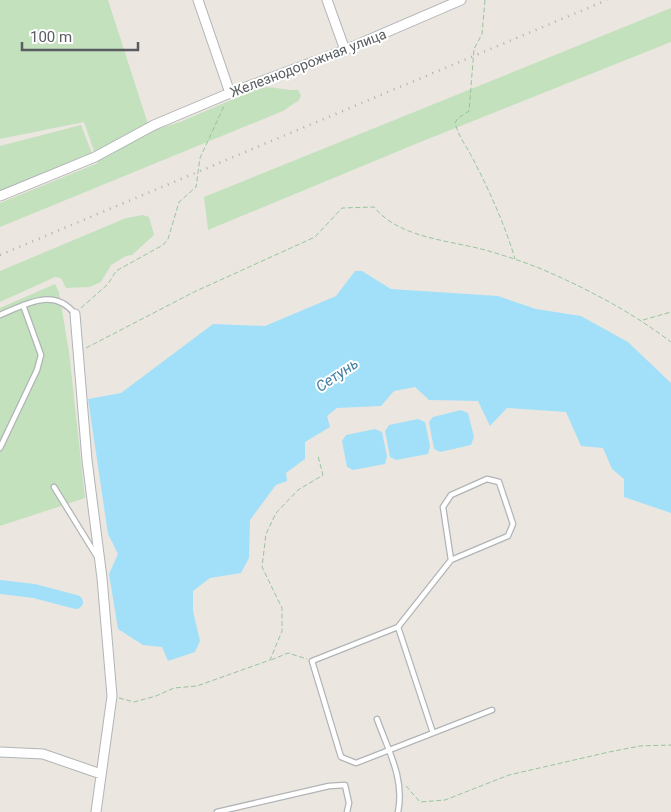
<svg xmlns="http://www.w3.org/2000/svg" width="671" height="812" viewBox="0 0 671 812" font-family="Roboto,sans-serif">
<rect width="100%" height="100%" fill="#ebe7e0"/>
<path fill="#c3e1bd" d="M0,0H108L149,127L154,130L180,122L259,88C273,85 284,91 298,90L301,95L299,100L283,111L0,227V203L98,163L84,122L0,139Z
M671,8V42L418,143L208,230L204,197Z
M81,125L95,161L0,199V146Z
M143,215L149,217L154,235L132,255L126,256L111,265L101,282L90,287L66,288L61,278L55,277L0,302V271L126,218Z
M55,284L59,292L69,352L85,498L0,526V308Z"/>
<path fill="#a2e0f9" d="M355,271H362L391,289L498,296L536,309L581,316L628,342L671,383V513L624,497V479L612,469L603,448L581,446L566,412L507,408L490,426L478,401L429,400L415,387L394,391L381,406L337,408L327,416L330,427L305,442V459L286,473L287,481L276,485L250,520L249,558L241,573L210,578L193,591V611L200,641L195,652L168,661L162,647L143,645L118,629L109,574L118,554L108,534L88,399L121,393L213,324L265,326L336,296Z
M461,410L468,413L474,437L471,445L440,452L434,449L429,422L433,417Z
M418,419L425,422L430,446L428,454L396,460L390,457L385,431L389,425Z
M375,429L382,432L387,456L385,464L353,470L347,467L342,441L346,435Z"/>
<g fill="none" stroke-linecap="round" stroke-linejoin="round">
<path stroke="#a2e0f9" stroke-width="14" d="M0,587L34,591L76,602"/>
<defs>
<path id="lane" d="M0,315C26,304 54,287 75,314
M0,448L37,370L41,355L23,305
M54,487L96,555
M398,627L451,560L508,536L513,524L499,482L487,479L451,495L443,507L451,560
M377,719C388,750 405,779 398,812
M433,733L398,627L312,661L341,757L356,763L492,710
M217,812L329,786L345,785L349,803L347,812"/>
<path id="street" d="M198,0L230,93
M327,0L345,50
M0,196L95,157L154,125L230,93L345,50L461,0
M75,314L87,460L102,578L112,696L96,812
M0,752L43,754L101,774"/>
</defs>
<use href="#lane" stroke="#b1b4b7" stroke-width="7"/>
<use href="#street" stroke="#b1b4b7" stroke-width="11"/>
<path stroke="#98c49e" stroke-width="1" stroke-dasharray="5 2.5" stroke-linecap="butt" d="M485,0L482,34L474,49L469,111L458,118L455,123C459,138 468,148 474,161C490,192 505,225 515,259
M81,308L108,284L116,271L163,245L168,239L179,202L196,187L200,158L224,106
M643,320L671,312
M86,348L194,292L315,237L342,208L374,207C399,238 448,240 485,250C503,255 521,261 539,268C586,288 630,311 671,342
M271,660L288,653L307,659
M119,698L134,702L156,696L174,688L197,686L270,660L282,631V608L262,567L266,534L276,513L298,490L323,475L318,456
M406,786L420,802L445,800L509,775L609,752L640,746L671,745"/>
<use href="#lane" stroke="#fff" stroke-width="4.5"/>
<use href="#street" stroke="#fff" stroke-width="9"/>
<path stroke="#afb0b0" stroke-width="2.5" stroke-dasharray="1 6" stroke-linecap="butt" d="M0,255L607,0"/>
</g>
<g text-anchor="middle" dominant-baseline="central" stroke-width="4" stroke-linejoin="round" paint-order="stroke">
<g font-size="14" fill="#595d60" stroke="#fff">
<text transform="translate(308 63) rotate(-21)">Железнодорожная улица</text>
</g>
<g font-size="15" font-style="italic" fill="#3f7da0" stroke="#fff">
<text transform="translate(337 375) rotate(-34)">Сетунь</text>
</g>
</g>
<path d="M22 42v8h116v-8" fill="none" stroke="#595d60" stroke-width="2.5"/>
<text x="30" y="42" font-size="15" fill="#595d60" stroke="#ffffff" stroke-width="4" paint-order="stroke">100 m</text>
</svg>
